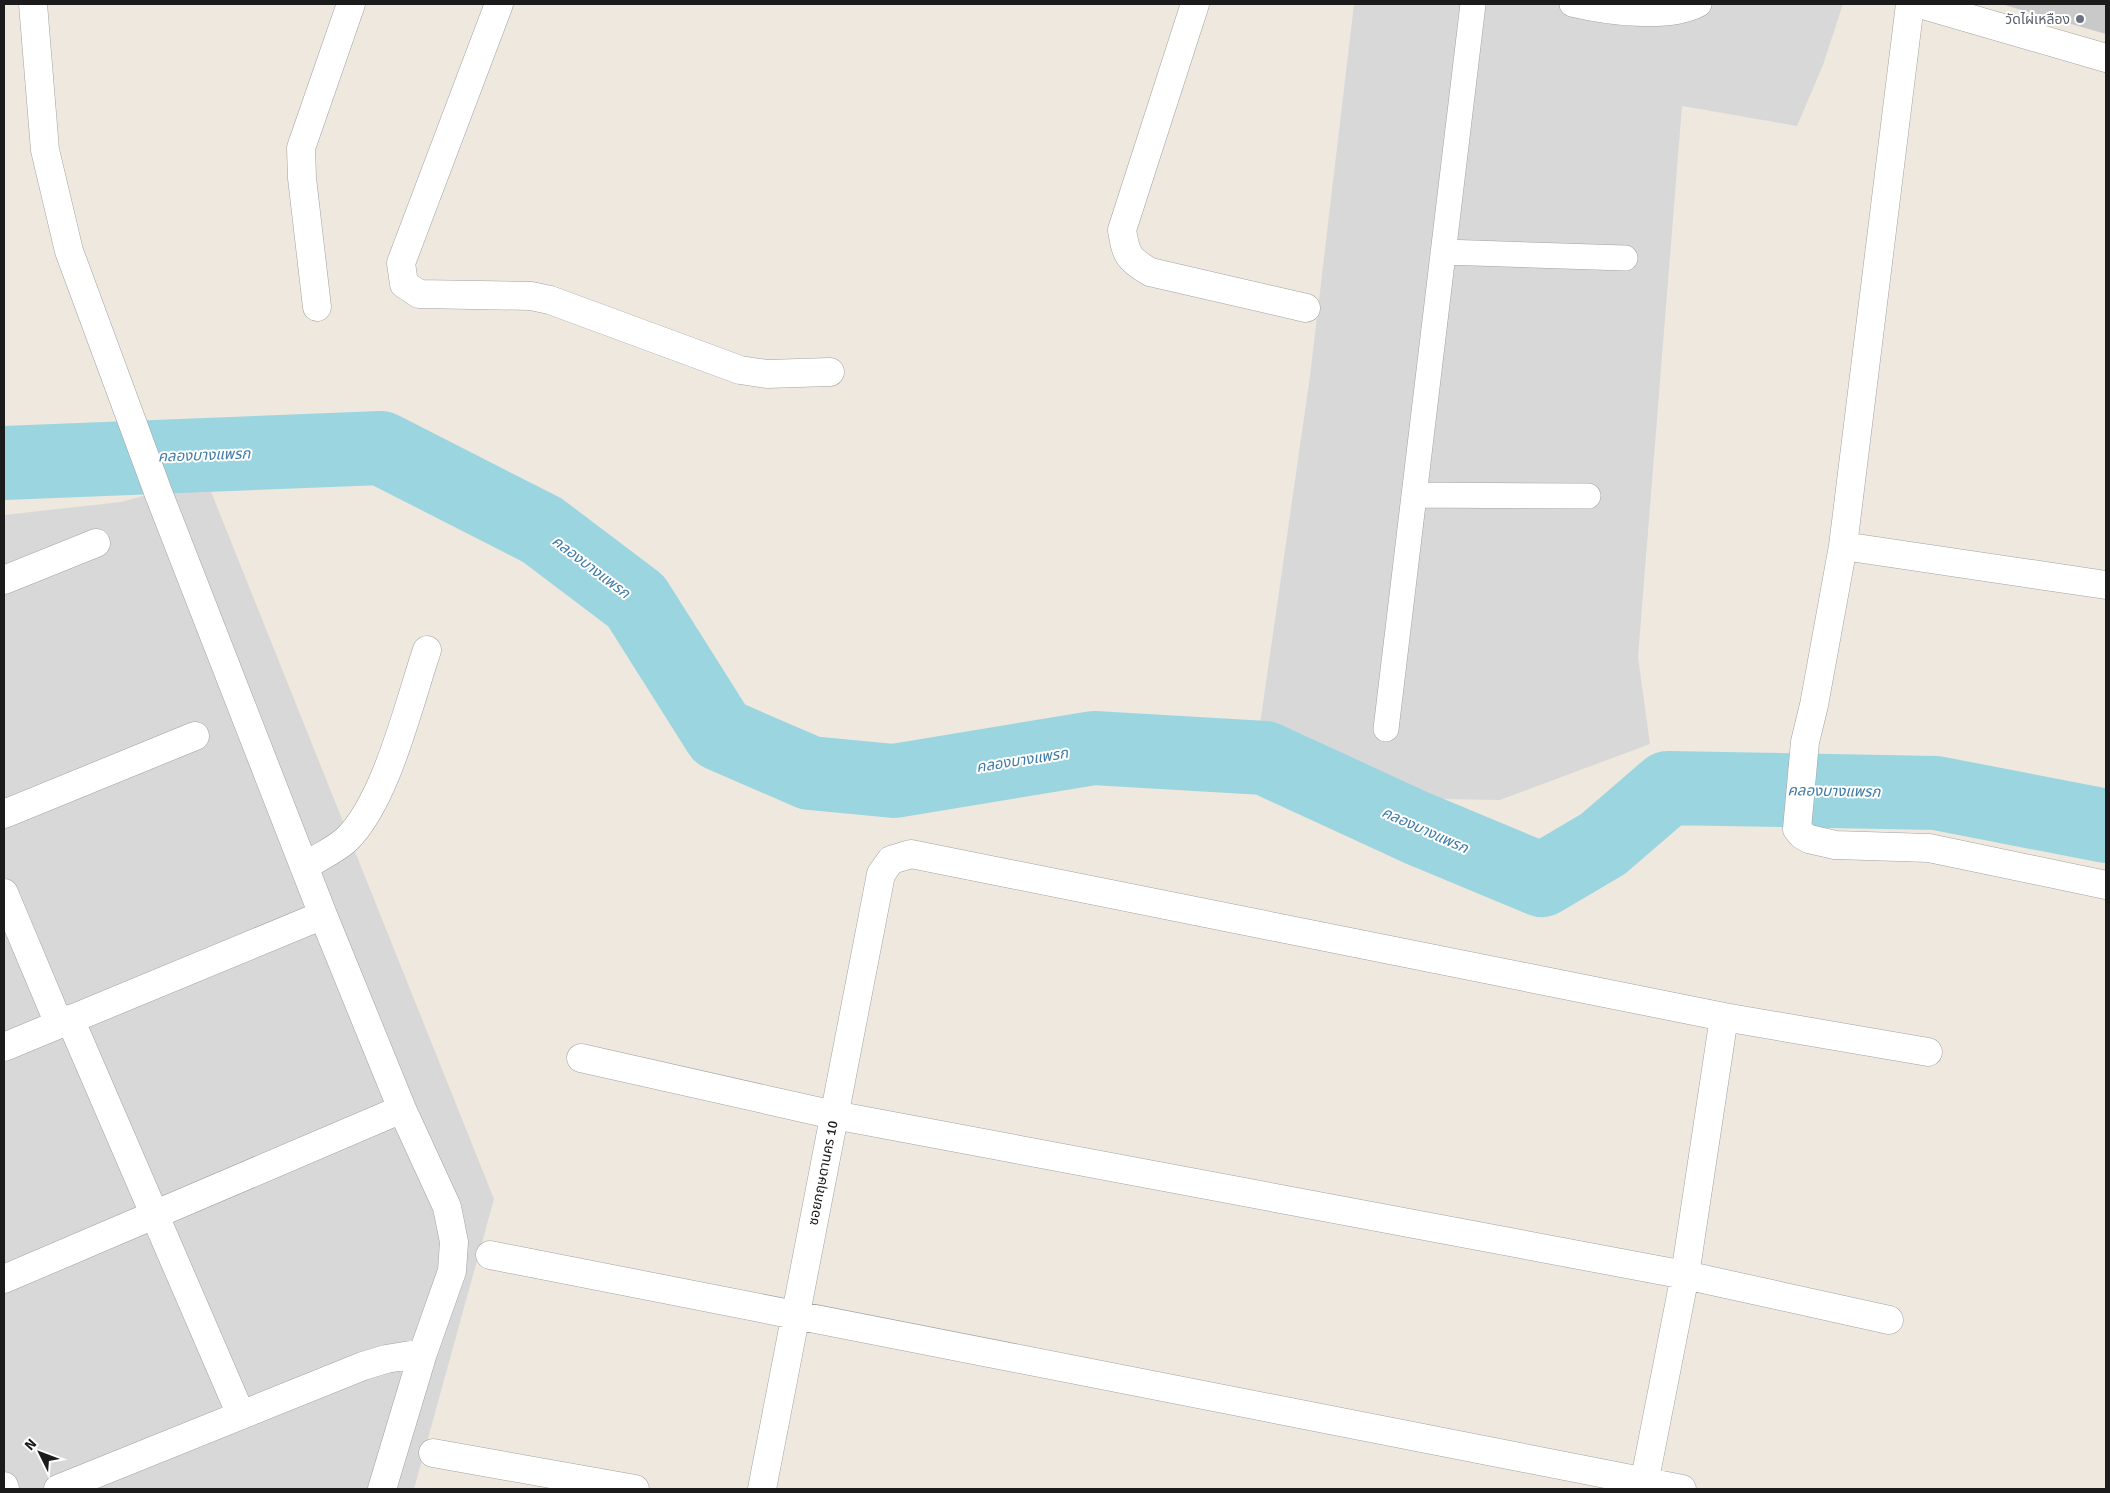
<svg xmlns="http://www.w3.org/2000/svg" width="2110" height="1493" viewBox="0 0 2110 1493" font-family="Signika,'Noto Sans Thai',sans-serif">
<rect width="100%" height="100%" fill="#eee8df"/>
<path fill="#d9d8d8" d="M1354,4H1843L1823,65L1797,126L1682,106L1638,657L1650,744L1500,800L1387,798L1259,731L1310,376Z
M206,479L494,1199L414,1489H4V515L121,502Z"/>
<path fill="#c9c9c9" d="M2001,4H2106V34Z"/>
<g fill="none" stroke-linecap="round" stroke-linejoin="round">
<path stroke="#9bd5e0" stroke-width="74" d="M4,463L381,448L542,530L636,601L720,734L810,773L894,781L1094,748L1265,758L1417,828L1542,880L1603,844L1668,788L1936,793L2106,826"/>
<defs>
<path id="lane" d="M1572,4C1606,12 1668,21 1699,4
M1443,252L1625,258
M1414,495L1588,496
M1386,729L1473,4"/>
<path id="street" d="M33,4L45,150L69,251L158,492L323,915L402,1109L447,1207L454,1242L452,1271L423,1353L382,1489
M499,4L401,263L404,284L419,294L531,296L550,300L740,370L767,374L830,372
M1195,4L1122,230C1126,255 1128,259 1150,272L1306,308
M1910,4L1843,546L1814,705L1805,742L1797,829L1802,835L1809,839L1835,845L1929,848L2106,885
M1920,4L2106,58
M317,307L302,178L301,148L351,4
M1843,546L2106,585
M4,580L96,543
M4,814L195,736
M304,867C317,858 335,850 346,840C386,802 409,703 427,650
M4,893L59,1024
M70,1019L241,1415
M4,1047L323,915
M581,1058L834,1115L1685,1275L1889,1320
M490,1255L1682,1489
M4,1279L402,1109
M433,1453L635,1489
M4,1486L5,1489
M58,1489L363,1366L386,1359L423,1353
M762,1489L881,874L891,860L911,854L1724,1017L1928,1052
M1643,1489L1685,1275L1724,1017"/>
</defs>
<use href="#lane" stroke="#a2a2a2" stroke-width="26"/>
<use href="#street" stroke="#a2a2a2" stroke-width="29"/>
<use href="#lane" stroke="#fff" stroke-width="25"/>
<use href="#street" stroke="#fff" stroke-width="28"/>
</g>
<circle fill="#6b7280" stroke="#fff" stroke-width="2" cx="2080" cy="19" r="5"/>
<g text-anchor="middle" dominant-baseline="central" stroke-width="4" stroke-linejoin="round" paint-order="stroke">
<g font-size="14" fill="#5b616d" stroke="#fff" text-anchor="end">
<text x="2070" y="19">วัดไผ่เหลือง</text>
</g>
<g font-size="14" fill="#1b1b1b" stroke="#fff">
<text transform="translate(823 1173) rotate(-79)">ซอยกฤษดานคร 10</text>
</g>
<g font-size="15" font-style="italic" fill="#3e7ba9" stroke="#fff">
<text transform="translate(204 455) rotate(-2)">คลองบางแพรก</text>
<text transform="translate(591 567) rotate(37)">คลองบางแพรก</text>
<text transform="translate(1022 760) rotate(-9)">คลองบางแพรก</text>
<text transform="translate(1834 791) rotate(1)">คลองบางแพรก</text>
<text transform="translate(1425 830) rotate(24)">คลองบางแพรก</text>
</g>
</g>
<rect width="2110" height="1493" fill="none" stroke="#1b1b1b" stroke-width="10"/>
<g transform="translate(40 1453) rotate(312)" stroke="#ffffff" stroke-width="4" paint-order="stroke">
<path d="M0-4L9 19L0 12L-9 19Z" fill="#1b1b1b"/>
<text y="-8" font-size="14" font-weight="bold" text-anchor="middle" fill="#1b1b1b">N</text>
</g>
</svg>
